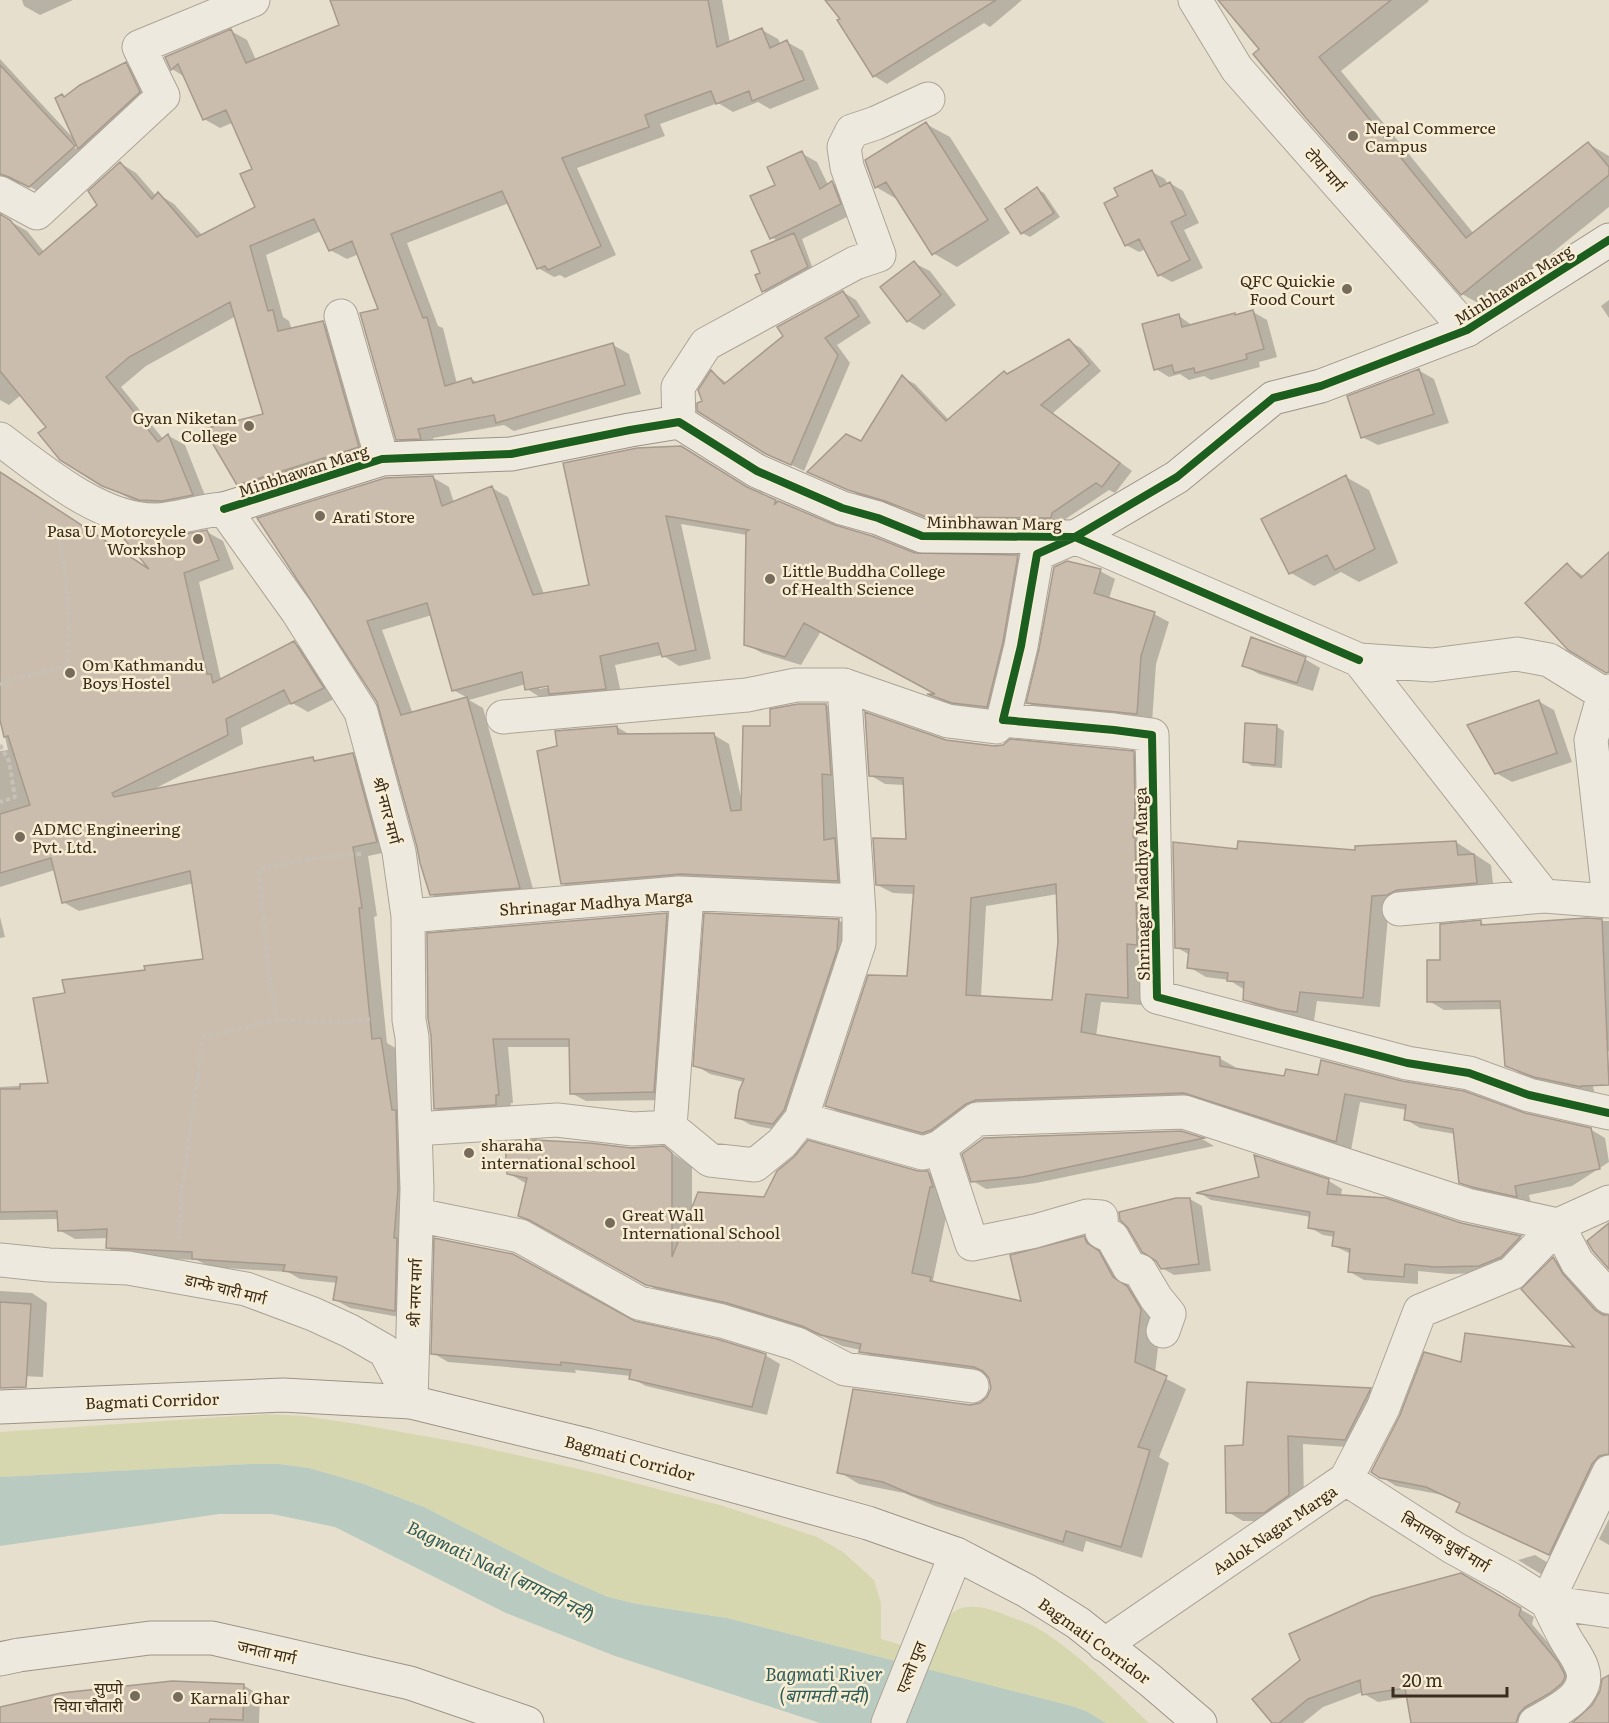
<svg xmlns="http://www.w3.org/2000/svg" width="1609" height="1723" viewBox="0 0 1609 1723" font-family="Literata,'Noto Sans Devanagari',serif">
<rect width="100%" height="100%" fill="#e6dfce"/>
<path fill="#d6d6af" d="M267,1414L303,1416L357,1424L468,1444L596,1473L723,1506L817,1537L843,1552L874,1580L881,1603V1639L926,1652C933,1642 944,1618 955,1611C969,1603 988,1608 1003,1614C1014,1619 1027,1622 1037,1628C1075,1650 1117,1693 1149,1723H1106L1086,1711L1072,1706L727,1618L637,1604L608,1597L549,1571L424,1507L361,1483L309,1468L279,1464H249L0,1477V1432Z"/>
<path fill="#b9cbc0" d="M249,1464H279L309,1468L361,1483L424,1507L549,1571L608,1597L637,1604L727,1618L1072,1706L1086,1711L1106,1723H820L615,1656L506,1613L335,1527L272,1514H219L0,1546V1477Z"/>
<path fill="#0003" fill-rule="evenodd" d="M22,0H73L40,15L24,6Z
M331,0H722L730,43L762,30L778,39L781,45L787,42L803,51L819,89L770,109L758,102L733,112L718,103L660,124L665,136L577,168L616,255L565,278L560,275L554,277L538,268L509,203L407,243L438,326L443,328L457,384L471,379L478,383L613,345L629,354L641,394L514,431L504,425L433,438L436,447L414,448L397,439L380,310L359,254L347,259L330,250L321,231L266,255L283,317L289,321L292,330L323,323L339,332L374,456L255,493L238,484L265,415L236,316L146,366L121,387L164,440L169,436L185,445L208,503L173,510L139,503L101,484L48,427L21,395L9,405L0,400V213L6,219L27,231L44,252L99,205L120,163L136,173L156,196L158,194L174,204L203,236L257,208L254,170L234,122L220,128L204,119L185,77L172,69L167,57L231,31L247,40L256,60L340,26Z
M827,0H1022L990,27L984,23L887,84L874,76L842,20Z
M1220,0H1428L1429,1L1341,71L1474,234L1589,144L1609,156V207L1485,307L1462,294Z
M0,59L74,139L65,98L125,64L141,73L155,101L46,196L27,185L17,183L7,185L0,193ZM70,141L79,146V150L68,144Z
M926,124L950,137L1010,233L957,267L933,253L900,201L876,187Z
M801,153L817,162L828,185L832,183L848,192L855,213L802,239L814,272L771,295L763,291L762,274L778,241L771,237L777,185Z
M1152,172L1165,179L1168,185L1170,183L1183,191L1199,223L1184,230L1203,268L1172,282L1159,275L1146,249L1139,252L1126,245L1120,196Z
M1037,189L1044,193L1060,217L1030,237L1022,233Z
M914,263L930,271L956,305L924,330L908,321Z
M843,292L856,300L871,323L837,345L850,363L804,471L767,453L704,402L712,372L727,383Z
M1609,300V318L1601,306Z
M1253,312L1267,320L1277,357L1259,362L1260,367L1211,380L1204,376L1189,380L1180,374L1169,377L1156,369L1179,316L1193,326L1235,314L1238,316Z
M1069,341L1081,348L1101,371L1053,413L1132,471L1115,493L1109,490L1064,520L1063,525L940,524L899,507L863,497L810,472L861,443L902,377L915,384L949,420L1008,375Z
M1418,370L1434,379L1449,423L1378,445L1362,437Z
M565,464L751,490L834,527L915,555L1017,557L1033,566L1003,715L970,711L944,702L932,695H940L821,631L801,665L762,653L746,644L747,535L681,524L711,659L679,666L662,655L615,665L622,698L543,699L527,689L526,684L469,700L483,708L535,896L448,904L431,894L378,702L260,519L432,477L449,487L454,503L492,488L508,497L544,594L591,586ZM432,615L453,690L468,698L413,714L382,630ZM555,683L556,686L539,689V686Z
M0,473L152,572L133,538L157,540L207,532L223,541L234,569L199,582L221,680L294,643L310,652L338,697L308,712L292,703L241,728L243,744L152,790L313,759L318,762L353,755L368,764L392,851L368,856L377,916L374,917L387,1043L397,1049L410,1319L350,1308L334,1299L337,1283L300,1279L288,1272L210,1267L197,1260L123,1257L108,1248V1238L75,1239L59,1230V1219L0,1220V1087L50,1084L66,994L146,971L205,960L194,883L79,911L63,902L55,870L0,887V751L8,750L0,714Z
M1346,477L1369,490L1398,563L1359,582L1341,572L1314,586L1291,573Z
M1609,554V673L1569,649L1567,565L1585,577Z
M1100,571L1115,579L1109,599L1154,614L1169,622L1156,664L1152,722L1043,711L1028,703Z
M1305,659L1320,668L1313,691L1259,674L1243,665Z
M1538,701L1554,710L1572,762L1512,782L1496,773Z
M826,705L841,714L853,889L577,892L562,883L617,727L632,736L714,735L729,744L742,802L771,727Z
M1247,725L1277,727L1284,731L1282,768L1252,766L1244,761Z
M945,741L994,747L1133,753L1148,762L1142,952V1005L1101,1002L1096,1036L1219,1058L1235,1067V1069L1524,1115L1590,1129L1605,1138L1609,1162L1572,1186L1529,1195L1531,1204L1476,1191L1461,1182L1455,1134L1420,1128L1405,1119L1407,1110L1360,1102L1351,1150L1200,1101L938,1141L842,1114L827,1106L909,977L915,894L893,893L877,885L907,841L905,785L885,784L870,775ZM1058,894L1059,942L1053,1001L981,997L986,906Z
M1456,842L1491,865L1494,892L1389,905L1380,1007L1317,1001L1314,1021L1299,1019L1262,1009L1244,999L1245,990L1229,980L1206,977L1189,967L1190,955L1176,947L1238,850L1357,852Z
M666,914L681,923L669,1100L586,1101L571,1093V1047H508L513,1103H511L510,1113L451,1117L435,1108L432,1036Z
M0,917L5,937L0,938Z
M838,920L853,929L788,1132L751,1125L736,1117L744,1082L710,1074L695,1065Z
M1554,921H1609V1052L1571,991L1595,1095L1551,1085L1521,1074L1506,1065L1502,1009L1444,1010L1429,1001L1442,962L1480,922L1487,926Z
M1181,1132L1204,1140L1214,1146L1036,1183L986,1189L973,1181Z
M664,1148L692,1166V1211L928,1172L948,1184L950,1198L933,1280L943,1286L1023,1303L1084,1238L1104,1250L1161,1322L1155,1373L1186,1389L1159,1457L1169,1463L1142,1558L1086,1541L1083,1552L935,1506L904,1493L859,1484L839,1472L970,1406L980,1404L988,1398L992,1389L990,1378L881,1363L861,1350L842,1346L824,1337L749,1314L668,1296L551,1231L540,1227L520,1216L527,1184L508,1173L631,1149Z
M1329,1181L1342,1189L1341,1196L1521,1238L1534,1245L1494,1273L1449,1274L1418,1271V1284L1364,1280L1350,1272L1351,1254L1334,1246L1335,1237L1323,1235L1309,1227L1311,1217L1211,1200L1200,1193Z
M1190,1199L1202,1206L1211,1271L1174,1275L1162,1268Z
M1554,1259L1568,1267L1578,1285L1609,1317V1470L1564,1562L1473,1520L1461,1504L1443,1495L1396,1486L1373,1472L1463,1364L1578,1349Z
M0,1291L32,1293L47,1303L43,1377L0,1375Z
M634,1323L765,1355L780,1364L767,1415L646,1386L631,1378V1376L575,1370L576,1373L448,1362L433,1353Z
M1370,1389L1385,1398L1361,1448L1303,1444L1304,1504L1280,1521H1243L1228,1512L1244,1447Z
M1609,1519V1545L1599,1539Z
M1535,1555L1550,1564L1546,1577L1518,1560Z
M1461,1575L1534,1617L1532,1624L1572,1671L1578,1686L1536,1718L1511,1723H1413L1408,1697L1378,1702L1364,1694L1363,1692L1323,1707L1303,1723H1274Z
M243,1685L260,1695L259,1723H0V1708Z"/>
<path fill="#cabdae" stroke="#a79a8d" stroke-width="1.5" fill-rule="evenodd" d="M330,0H708L717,47L762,28L770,48L787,40L804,80L752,101L749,91L716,104L711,91L645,115L649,127L562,158L601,246L548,270L545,266L537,269L502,191L391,234L423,318L427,317L445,386L471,378L473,383L613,343L625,385L496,423L494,415L418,429L421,439L396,440L360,313L378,309L352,241L329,251L314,219L250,246L268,311L273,310L278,331L323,321L359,447L237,485L204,429L263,414L230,302L129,357L106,377L158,442L168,434L193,495L162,501L139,500L102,486L60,460L38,433L46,427L0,371V214L10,220L39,255L97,205L88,191L120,162L152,199L158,192L197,237L255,207L240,174L252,169L226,110L203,120L178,64L171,70L165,57L231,29L246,63L339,25Z
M825,0H996L873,77L837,20L840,19Z
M1218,0H1391L1319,57L1466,238L1588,142L1609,167V175L1461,295L1305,117L1253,54L1259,49Z
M126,62L140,92L78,149L55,98L62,94L64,97L80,85Z
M0,65L75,146L29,187L9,177L0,174Z
M926,122L988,220L932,255L886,182L875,188L865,160Z
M802,151L820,189L832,181L841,204L770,239L750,196L775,185L767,167Z
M1152,170L1160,187L1170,182L1186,215L1171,222L1190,260L1158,276L1139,239L1125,246L1104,203L1118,196L1114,188Z
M1037,187L1054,213L1021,234L1005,209Z
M794,233L808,267L762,292L755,275L760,273L751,251Z
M914,261L941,295L907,322L880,287Z
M843,291L859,316L825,338L838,355L791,465L766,454L697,411V403L702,401L698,390L711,370L724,384L783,336L777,327Z
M1253,310L1264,349L1246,354L1247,359L1195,373L1194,368L1174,373L1172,365L1154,370L1142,324L1179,314L1182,327L1235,313V315Z
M1069,339L1090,364L1041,405L1120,463L1102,487L1096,483L1052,513L1051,518L926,517L885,501L848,490L807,472L846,434L861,441L902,375L946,421L1004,371L1007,374Z
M1419,369L1434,414L1361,438L1347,396Z
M681,446L747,487L776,500L774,505L778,501L835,525L872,536L915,553L1018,555L1003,642L987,707L952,703L927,694H935L804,623L785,657L744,645L746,532L749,530L666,516L696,650L662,657L658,643L600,656L606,689L549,694L548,686L525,690L522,672L452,691L427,603L367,621L401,715L467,697L520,888L430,895L420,863L417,847L377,702L257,518L385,478L433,476L442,506L492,486L533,595L589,585L563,463L637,448Z
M0,472L149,569L119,533L133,537L157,539L207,530L219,560L184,573L207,674H211L213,683L294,641L324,688L291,704L284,690L226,719L228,735L112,793L114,797L313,757L314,761L353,753L377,842L353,847L362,908H359L372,1039L381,1038L392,1110H396L398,1189L394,1238H397L395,1311L333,1300L337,1277L283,1271L285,1265L192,1259V1252L106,1248L107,1229L58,1231L57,1211L0,1212V1089H20V1084L48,1083L33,998L65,993L62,980L145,970L144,966L203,959L190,871L62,903L51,858L0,873V814L30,805L8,736L4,737L0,720Z
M1346,475L1375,549L1335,570L1327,555L1289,574L1261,519Z
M1609,552V672L1606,673L1568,650L1525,603L1567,563L1581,578Z
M1067,561L1101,569L1094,593L1155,612L1141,656L1137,714L1026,703L1039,649L1054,567Z
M1251,637L1306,657L1297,683L1242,666Z
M1539,700L1557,753L1495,774L1467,725Z
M798,704H826L831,775L822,774L824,840L835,838L838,881L680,874L561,884L537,751L557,746L555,731L617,726L618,734L714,733L731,811L741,810L743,726H770V709Z
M865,712L946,740L994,746L1003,745L1010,739L1134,751L1135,810L1133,837L1135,838L1137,945L1127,944L1128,998L1086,994L1081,1032L1220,1057V1066L1284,1076L1286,1069L1318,1075L1321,1060L1402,1081L1464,1091L1525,1113L1591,1128L1600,1169L1515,1186L1517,1197L1472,1187L1459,1183L1453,1129L1404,1120L1406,1105L1345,1094L1336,1142L1184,1093L976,1100L966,1104L931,1130L922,1133L825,1106L868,975L907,976L914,886L876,885L873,838L906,839L903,778L869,776ZM1056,884L1058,942L1052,1000L966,995L971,898Z
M1245,723L1277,725L1275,765L1243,762Z
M1238,841L1355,850V846L1456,841L1458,855L1474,854L1477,883L1397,890L1387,895L1372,896L1363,998L1300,992L1297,1012L1281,1010L1243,1000L1244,982L1227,981L1228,973L1187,968L1189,949L1175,948L1173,842L1237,849Z
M667,913L654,1092L570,1094L569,1039H493L499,1095H496V1105L434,1109L431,1036L428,1018L427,933Z
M704,913L839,919L837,950L784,1110L773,1124L735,1118L739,1091L744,1079L693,1066Z
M1586,918L1602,919L1609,1085L1581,1086V1087L1534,1077L1505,1066L1500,1001L1427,1002V960H1440V924L1481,920V925Z
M1181,1131L1204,1138L1022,1177L971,1182L962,1154L984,1138Z
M535,1140L590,1143L631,1148L664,1146L672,1153V1257L698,1192L764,1197L777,1171L794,1157L808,1140L918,1171H928L933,1187H930L912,1273L931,1277L930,1281L1021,1301L1010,1255L1084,1236L1087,1243L1099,1251L1113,1277L1127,1286L1141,1309L1135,1362L1167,1376L1138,1447L1150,1450L1121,1547L1066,1531L1063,1542L913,1495L883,1482L837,1473L853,1389L970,1405L980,1403L987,1397L991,1388L989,1378L983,1371L974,1367L859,1352L861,1344L821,1335L802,1326L727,1303L646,1285L529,1220L518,1216L527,1178L507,1174L505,1142Z
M1254,1155L1329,1179L1327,1194L1386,1198L1461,1223L1521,1236L1501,1257L1479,1266L1434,1267L1405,1264L1404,1277L1348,1272L1350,1249L1332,1246L1334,1232L1308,1228L1310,1212L1196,1193L1259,1177Z
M1176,1198H1190L1199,1264L1161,1269L1156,1261L1142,1252L1128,1228L1120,1220L1119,1212Z
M1609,1223V1269L1593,1251L1587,1241Z
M434,1238L513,1254L635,1321L717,1339L766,1354L752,1407L629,1379L631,1370L561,1362V1365L431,1354Z
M1553,1257L1563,1274L1595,1310L1603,1315H1609V1454L1599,1456L1592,1464L1549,1555L1456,1512L1460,1503L1426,1487L1380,1478L1371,1472L1400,1415L1424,1352L1461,1362L1465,1333L1574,1347L1521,1289Z
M0,1302L31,1304L26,1387L0,1388Z
M1247,1382L1371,1388L1345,1440L1288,1436L1289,1495L1264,1513H1226L1225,1446L1243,1445Z
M1461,1573L1521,1608L1519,1615L1558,1662L1564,1673L1565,1677L1562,1683L1550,1693L1525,1707L1519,1714L1516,1723H1411L1405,1688L1362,1695L1360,1680L1308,1699L1279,1723H1272L1252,1699L1300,1660L1289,1634L1372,1597Z
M1609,1675V1723H1572L1592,1705L1600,1691L1602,1679Z
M172,1681L244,1684L243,1720L210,1719L209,1723H0V1707L61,1693Z"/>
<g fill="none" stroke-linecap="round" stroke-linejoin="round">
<defs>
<path id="street" d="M1195,0L1237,69L1467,330
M0,193L37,213L163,96L139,47L253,0
M341,316L382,459
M679,422L678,387L706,344L855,263L879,255L847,167L844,147L852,131L876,123L928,99
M0,439C43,471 101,521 156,520C179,519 201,510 224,509L297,611L361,712L399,852L408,916L409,1020L412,1037L417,1189L411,1402
M1359,660L1075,537L1037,554L1021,646L1003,720L1114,730L1152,735L1157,997L1407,1063L1469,1073L1529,1095L1609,1113
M1609,691L1604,694L1591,740L1609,899
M1604,694L1549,660L1517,654L1432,665L1359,660L1544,896L1609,901
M503,717L747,695L796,685H844L948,721L996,727L1003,720
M1399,909L1544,896
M408,916L679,893L857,901
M801,1119L859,943V913L844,685
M670,1127L687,894
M415,1129L557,1120L633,1129L670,1127L710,1160L755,1165L782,1143L801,1119L923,1153L940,1147L977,1119L1184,1112L1467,1205L1558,1225L1577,1262L1609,1297
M940,1147L972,1244L1035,1231L1087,1216L1101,1217L1102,1232L1112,1237L1129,1267L1140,1271L1156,1298L1169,1314L1163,1331
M417,1215L520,1236L639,1303L722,1321L797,1344L845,1369L972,1386
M0,1260L49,1265L128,1268L246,1289L313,1314L350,1331L385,1351L410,1399
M1346,1479L1454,1548L1509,1578L1547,1602L1609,1611
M1104,1645L1346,1479L1383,1408L1420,1311L1512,1273L1558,1225L1609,1202
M888,1723L956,1554
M1535,1723C1554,1712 1592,1696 1582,1668C1579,1659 1573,1651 1568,1643C1560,1630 1554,1616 1547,1602L1609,1472"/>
<path id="secondary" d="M224,509L382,459L511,454L630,430L679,422L757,471L842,508L878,518L922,536L1075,537L1177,477L1273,398L1321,386L1467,330L1609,240
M0,1407L283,1395L411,1402L587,1445L868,1523L956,1554L1027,1591L1078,1623L1151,1681L1200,1723
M0,1659L19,1655L150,1638H212L410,1683L527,1723"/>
</defs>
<use href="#street" stroke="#aba496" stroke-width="35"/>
<use href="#secondary" stroke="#9b9386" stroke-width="35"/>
<path stroke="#c7c0b6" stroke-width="4" stroke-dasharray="4.5 3" stroke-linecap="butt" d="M0,685L6,681L67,666L69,613L59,525
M0,745L9,761L15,797L0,802
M361,854L322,857L259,869L267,957L276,1020L328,1023L373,1019
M179,1240L182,1188L203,1037L276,1020"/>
<use href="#street" stroke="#eee9df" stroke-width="33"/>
<use href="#secondary" stroke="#eee9df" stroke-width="33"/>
<defs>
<path id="cycleway" d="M224,509L382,459L511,454L630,430L679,422L757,471L842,508L878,518L922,536L1075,537L1177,477L1273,398L1321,386L1467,330L1609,240
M1359,660L1075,537L1037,554L1021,646L1003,720L1114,730L1152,735L1157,997L1407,1063L1469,1073L1529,1095L1609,1113"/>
</defs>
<use href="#cycleway" stroke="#f7edd3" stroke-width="11"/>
<use href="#cycleway" stroke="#1b5e20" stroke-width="8"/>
</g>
<g fill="#776b5c" stroke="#f7edd3" stroke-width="2">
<circle cx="1353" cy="136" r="6"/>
<circle cx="1347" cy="289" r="6"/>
<circle cx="249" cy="426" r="6"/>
<circle cx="320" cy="516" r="6"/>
<circle cx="198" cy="539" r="6"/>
<circle cx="770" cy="579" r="6"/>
<circle cx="70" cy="673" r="6"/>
<circle cx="20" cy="837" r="6"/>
<circle cx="469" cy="1153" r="6"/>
<circle cx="610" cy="1223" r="6"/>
<circle cx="135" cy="1696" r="6"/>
<circle cx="178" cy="1697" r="6"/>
</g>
<g text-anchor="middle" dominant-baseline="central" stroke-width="5" stroke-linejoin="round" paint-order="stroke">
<g font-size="16" fill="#3b2c1e" stroke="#f7edd3" text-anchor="start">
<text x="1365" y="127">Nepal Commerce<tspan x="1365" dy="18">Campus</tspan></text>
<text x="1335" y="280" text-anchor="end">QFC Quickie<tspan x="1335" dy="18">Food Court</tspan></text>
<text x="237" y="417" text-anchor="end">Gyan Niketan<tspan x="237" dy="18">College</tspan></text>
<text x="332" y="516">Arati Store</text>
<text x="186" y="530" text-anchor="end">Pasa U Motorcycle<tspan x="186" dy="18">Workshop</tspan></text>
<text x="782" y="570">Little Buddha College<tspan x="782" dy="18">of Health Science</tspan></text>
<text x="82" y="664">Om Kathmandu<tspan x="82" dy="18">Boys Hostel</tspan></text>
<text x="32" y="828">ADMC Engineering<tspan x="32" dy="18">Pvt. Ltd.</tspan></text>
<text x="481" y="1144">sharaha<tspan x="481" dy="18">international school</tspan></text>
<text x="622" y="1214">Great Wall<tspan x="622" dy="18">International School</tspan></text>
<text x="123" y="1687" text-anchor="end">सुप्पो<tspan x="123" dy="18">चिया चौतारी</tspan></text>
<text x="190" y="1697">Karnali Ghar</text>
</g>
<g font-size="16" fill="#3b2c1e" stroke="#f7edd3">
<text transform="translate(1326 169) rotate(49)">टोया मार्ग</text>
<text transform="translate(1513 284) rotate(-32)">Minbhawan Marg</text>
<text transform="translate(303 470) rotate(-18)">Minbhawan Marg</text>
<text transform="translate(994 522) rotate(1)">Minbhawan Marg</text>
<text transform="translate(388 810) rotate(75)">श्री नगर मार्ग</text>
<text transform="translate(1141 884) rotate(-91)">Shrinagar Madhya Marga</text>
<text transform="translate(596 902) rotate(-4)">Shrinagar Madhya Marga</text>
<text transform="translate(226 1288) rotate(14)">डान्फे चारी मार्ग</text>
<text transform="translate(414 1293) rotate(-88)">श्री नगर मार्ग</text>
<text transform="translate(152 1400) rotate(-2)">Bagmati Corridor</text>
<text transform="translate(630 1457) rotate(15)">Bagmati Corridor</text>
<text transform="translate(1274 1529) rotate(-34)">Aalok Nagar Marga</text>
<text transform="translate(1446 1541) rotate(31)">बिनायक धुर्बा मार्ग</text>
<text transform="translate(1095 1640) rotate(36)">Bagmati Corridor</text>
<text transform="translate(267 1651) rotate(13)">जनता मार्ग</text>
<text transform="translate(910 1667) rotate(-68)">एल्लो पुल</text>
</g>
<g font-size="18" font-style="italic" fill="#2c5b58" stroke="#f7edd3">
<text transform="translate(501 1570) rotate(26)">Bagmati Nadi (बागमती नदी)</text>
<text x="824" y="1673">Bagmati River<tspan x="824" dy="21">(बागमती नदी)</tspan></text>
</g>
</g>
<path d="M1393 1687v9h114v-9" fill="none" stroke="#3b2c1e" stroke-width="3"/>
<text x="1402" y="1687" font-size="18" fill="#3b2c1e" stroke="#f7edd3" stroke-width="4.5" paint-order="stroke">20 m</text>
</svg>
